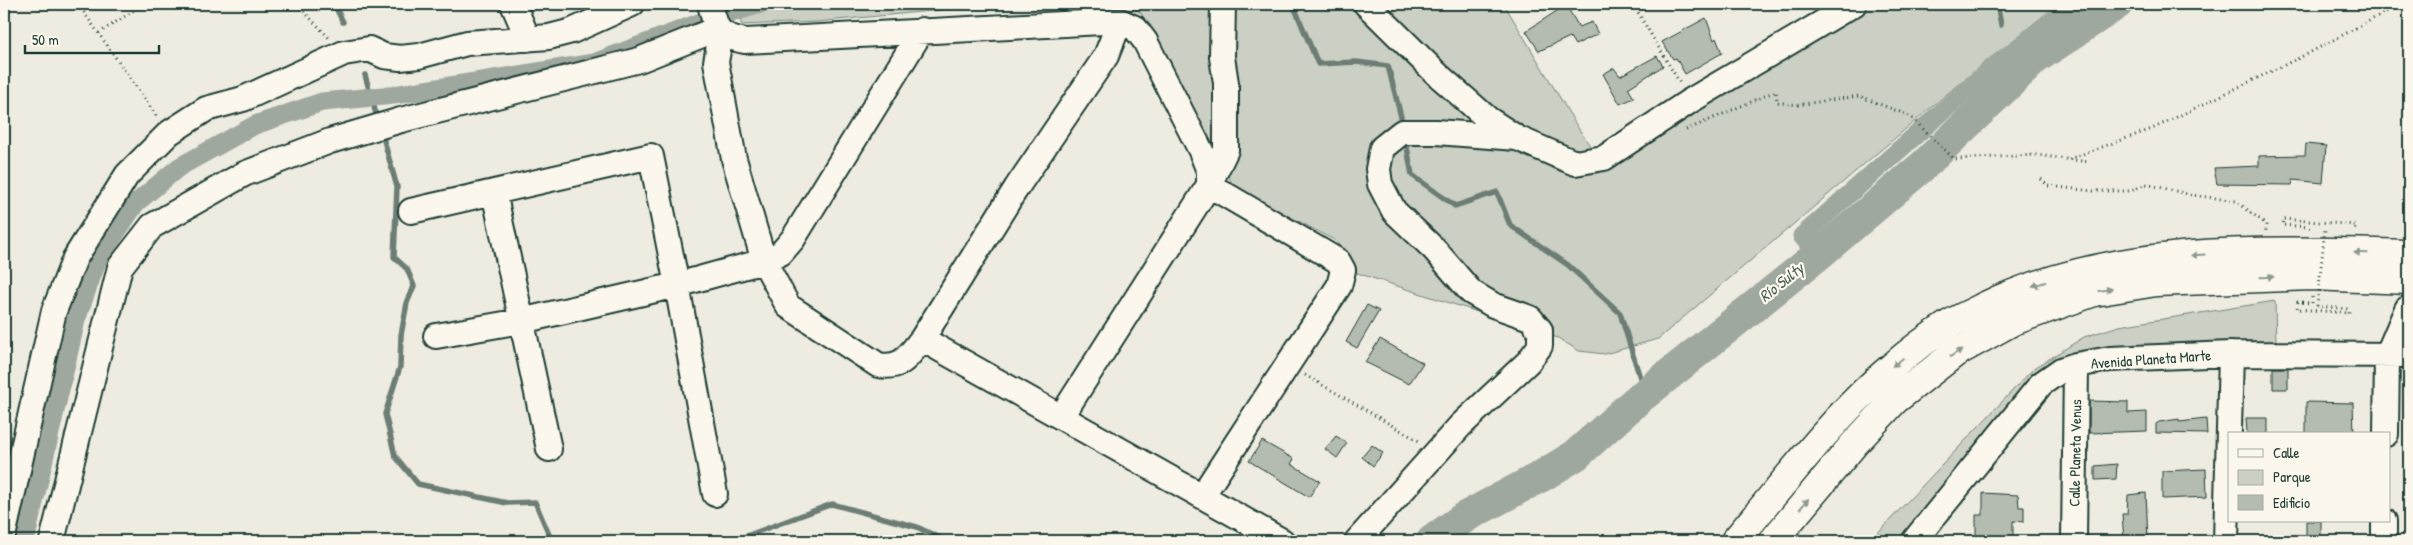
<svg xmlns="http://www.w3.org/2000/svg" width="2413" height="545" viewBox="0 0 2413 545" font-family="'Patrick Hand',sans-serif">
<rect width="100%" height="100%" fill="#eeece1"/>
<filter id="ink" filterUnits="userSpaceOnUse"><feTurbulence type="fractalNoise" baseFrequency=".02" numOctaves="2"/><feDisplacementMap in="SourceGraphic" scale="10" xChannelSelector="R" yChannelSelector="G"/><feConvolveMatrix kernelMatrix="1 2 1 2 8 2 1 2 1" color-interpolation-filters="sRGB"/></filter>
<g filter="url(#ink)">
<path fill="#cbcfc4" stroke="#75867c" d="M735,4H1004L816,22L742,25Z
M1125,4H1504L1578,128L1606,169L1863,4H2058L1954,88L1658,339L1605,354L1579,351L1558,338L1357,273L1336,241L1234,187L1141,13Z
M2275,301L2276,344L2067,357L1904,541H1870L2033,369L2084,337L2119,326Z"/>
<g fill="none" stroke-linecap="round" stroke-linejoin="round">
<path stroke="#6c7d74" stroke-width="5.5" d="M334,4L343,22
M1293,4L1318,64L1356,62L1388,66L1401,117
M1997,4L2001,25
M2024,67L2025,68
M365,75L378,121
M381,130L397,187L394,257L407,269L414,286L407,303L401,335L400,367L385,414L395,456L418,484L507,503L535,502L551,539L561,541
M1407,147L1412,175L1455,206L1497,192L1510,225L1568,265L1620,313L1645,394
M733,541L832,504L917,527L946,541"/>
<path stroke="#9fa89f" stroke-width="19" d="M1818,255L1802,236L1988,71L2075,4
M25,541L76,320L97,261L136,203L179,167L255,125L322,102L394,95L594,63L707,20L761,4"/>
<path stroke="#9fa89f" stroke-width="32" d="M1432,541L1465,517L1540,477L1576,455L1636,401L1818,255L1924,165L2036,58L2117,4"/>
</g>
<path fill="#b4bbb0" stroke="#1f3d34" d="M1566,5L1579,27L1592,22L1598,34L1575,45L1570,37L1539,51L1526,31Z
M1706,18L1714,40L1716,38L1722,53L1685,74L1676,58L1673,59L1662,42Z
M1657,56L1663,66L1628,88L1634,98L1620,104L1603,74L1614,68L1620,76Z
M2306,144L2326,146L2323,183L2293,180L2292,185L2217,184L2214,168L2259,166V156L2305,155Z
M1367,305L1379,311L1357,348L1346,342Z
M1380,339L1423,363L1409,384L1365,362Z
M2273,368H2288V389H2273Z
M2089,401L2128,402V413L2147,412V431L2089,433Z
M2306,402L2353,403L2354,434H2306Z
M2246,418H2268V434H2247Z
M2179,419V422L2206,419L2207,434L2156,433V424L2159,422Z
M1336,436L1347,443L1337,458L1325,449Z
M1262,441L1294,459L1291,464L1320,481L1309,497L1249,461Z
M1372,445L1383,453L1373,466L1362,457Z
M2117,464L2116,479L2095,480V466Z
M2206,469L2207,497L2162,499V471Z
M1983,493L2018,495L2019,507H2024V522L2013,521V541H1976V515H1983Z
M2146,493L2148,541H2124L2122,514H2127L2128,495Z
M2306,521H2321V541H2306Z"/>
<g fill="none" stroke-linecap="round" stroke-linejoin="round">
<defs>
<path id="minor" d="M513,4L528,39
M710,4C717,30 716,35 745,41L1120,21L1135,28L1145,41L1201,151L1209,171V185
M1366,4L1438,75L1488,119L1517,138L1575,163L1604,158L1690,101L1854,4
M721,34L716,62L734,159L764,261L788,306L878,365C903,369 908,356 922,339L1017,187L1106,56L1120,21
M494,192L549,449
M411,211L651,156L677,285L715,494
M436,336L521,321L677,285L764,261L781,253L793,239L922,30
M922,339L1282,541
M1061,417L1209,185L1226,150V83L1222,57L1223,4
M2386,434L2387,356L2407,309H2409
M1202,496L1339,286L1343,270L1338,261L1209,185
M4,532L54,311L75,258L127,175L169,133L206,109L243,99L344,53L369,49L384,56L400,58L419,56L467,43L549,37L572,31L632,4
M52,541L120,267L152,226L244,174L330,141L401,120L639,60L717,29
M1357,541L1460,426L1528,362L1540,346V330L1530,318L1493,305L1471,292L1434,249L1394,211L1380,184L1378,169L1382,148L1402,132H1436L1517,138
M1914,541L2041,384L2061,370L2076,365L2110,359L2231,354L2409,355
M2074,541L2076,365
M2226,541L2231,354
M2384,541V521"/>
<path id="highway" d="M1735,541C1783,485 1835,414 1892,367C1909,352 1929,337 1948,325C1959,318 1972,313 1983,307C2115,243 2266,250 2409,254
M1773,541L1854,444L1895,400L1955,353L2013,321L2094,292L2156,282L2311,276L2409,280"/>
</defs>
<use href="#minor" stroke="#1f3d34" stroke-width="28"/>
<use href="#highway" stroke="#1f3d34" stroke-width="31"/>
<path stroke="#1f3d34" stroke-width="3" stroke-dasharray="1 4" stroke-linecap="butt" d="M78,4L158,118
M297,4L330,39
M1633,4L1681,85
M99,33L144,4
M1686,130L1776,91L1777,102L1797,105L1859,96L1910,116L1954,159L2037,155L2089,162
M2069,159L2152,129L2307,54L2401,4
M2041,179L2048,186L2093,191H2131L2146,184L2192,195L2236,201L2266,224V232
M2310,227L2282,225L2283,219L2356,225L2355,231
M2312,297V303L2298,302L2297,309L2349,313V309L2317,306
M1305,375L1419,441"/>
<use href="#minor" stroke="#fbf7ec" stroke-width="24"/>
<use href="#highway" stroke="#fbf7ec" stroke-width="28"/>
<path stroke="#1f3d34" stroke-width="3" stroke-dasharray="1 4" stroke-linecap="butt" d="M2317,306L2325,229"/>
</g>
<defs><path id="oneway-solid" d="M-6-.8H1V-3.2L6.5 0L1 3.2V.8H-6Z" transform="scale(1.25)"/></defs>
<g fill="#8d9a90">
<use href="#oneway-solid" transform="translate(2361 253) rotate(-178)"/>
<use href="#oneway-solid" transform="translate(2198 255) rotate(177)"/>
<use href="#oneway-solid" transform="translate(2267 277) rotate(-1)"/>
<use href="#oneway-solid" transform="translate(2039 284) rotate(162)"/>
<use href="#oneway-solid" transform="translate(2105 290) rotate(-10)"/>
<use href="#oneway-solid" transform="translate(1956 353) rotate(-33)"/>
<use href="#oneway-solid" transform="translate(1898 362) rotate(143)"/>
<use href="#oneway-solid" transform="translate(1804 504) rotate(-50)"/>
</g>
</g>
<g text-anchor="middle" dominant-baseline="central" stroke-width="4.5" stroke-linejoin="round" paint-order="stroke">
<g font-size="15" fill="#1f3d34" stroke="#fbf7ec">
<text transform="translate(2151 359) rotate(-4)">Avenida Planeta Marte</text>
<text transform="translate(2075 453) rotate(-89)">Calle Planeta Venus</text>
</g>
<g font-size="16" font-style="italic" fill="#455d54" stroke="#fbf7ec">
<text transform="translate(1781 282) rotate(-39)">Río Sulty</text>
</g>
</g>
<rect width="2413" height="545" fill="none" stroke="#fbf7ec" stroke-width="20"/>
<rect x="10" y="10" width="2393" height="525" fill="none" stroke="#1f3d34" stroke-width="2" filter="url(#ink)"/>
<rect x="2228" y="432" width="162" height="90" fill="#fbf7ec" stroke="#a3ada2"/>
<rect x="2238" y="449" width="25" height="8" fill="#fbf7ec" stroke="#a3ada2"/>
<text x="2273" y="458" font-size="15" fill="#1f3d34">Calle</text>
<rect x="2238" y="470" width="25" height="15" fill="#cbcfc4" stroke="#a3ada2"/>
<text x="2273" y="482" font-size="15" fill="#1f3d34">Parque</text>
<rect x="2238" y="495" width="25" height="15" fill="#b4bbb0" stroke="#a3ada2"/>
<text x="2273" y="508" font-size="15" fill="#1f3d34">Edificio</text>
<path d="M25 45v8h134v-8" fill="none" stroke="#1f3d34" stroke-width="2.5"/>
<text x="32" y="45" font-size="15" fill="#1f3d34" stroke="#fbf7ec" stroke-width="4" paint-order="stroke">50 m</text>
</svg>
